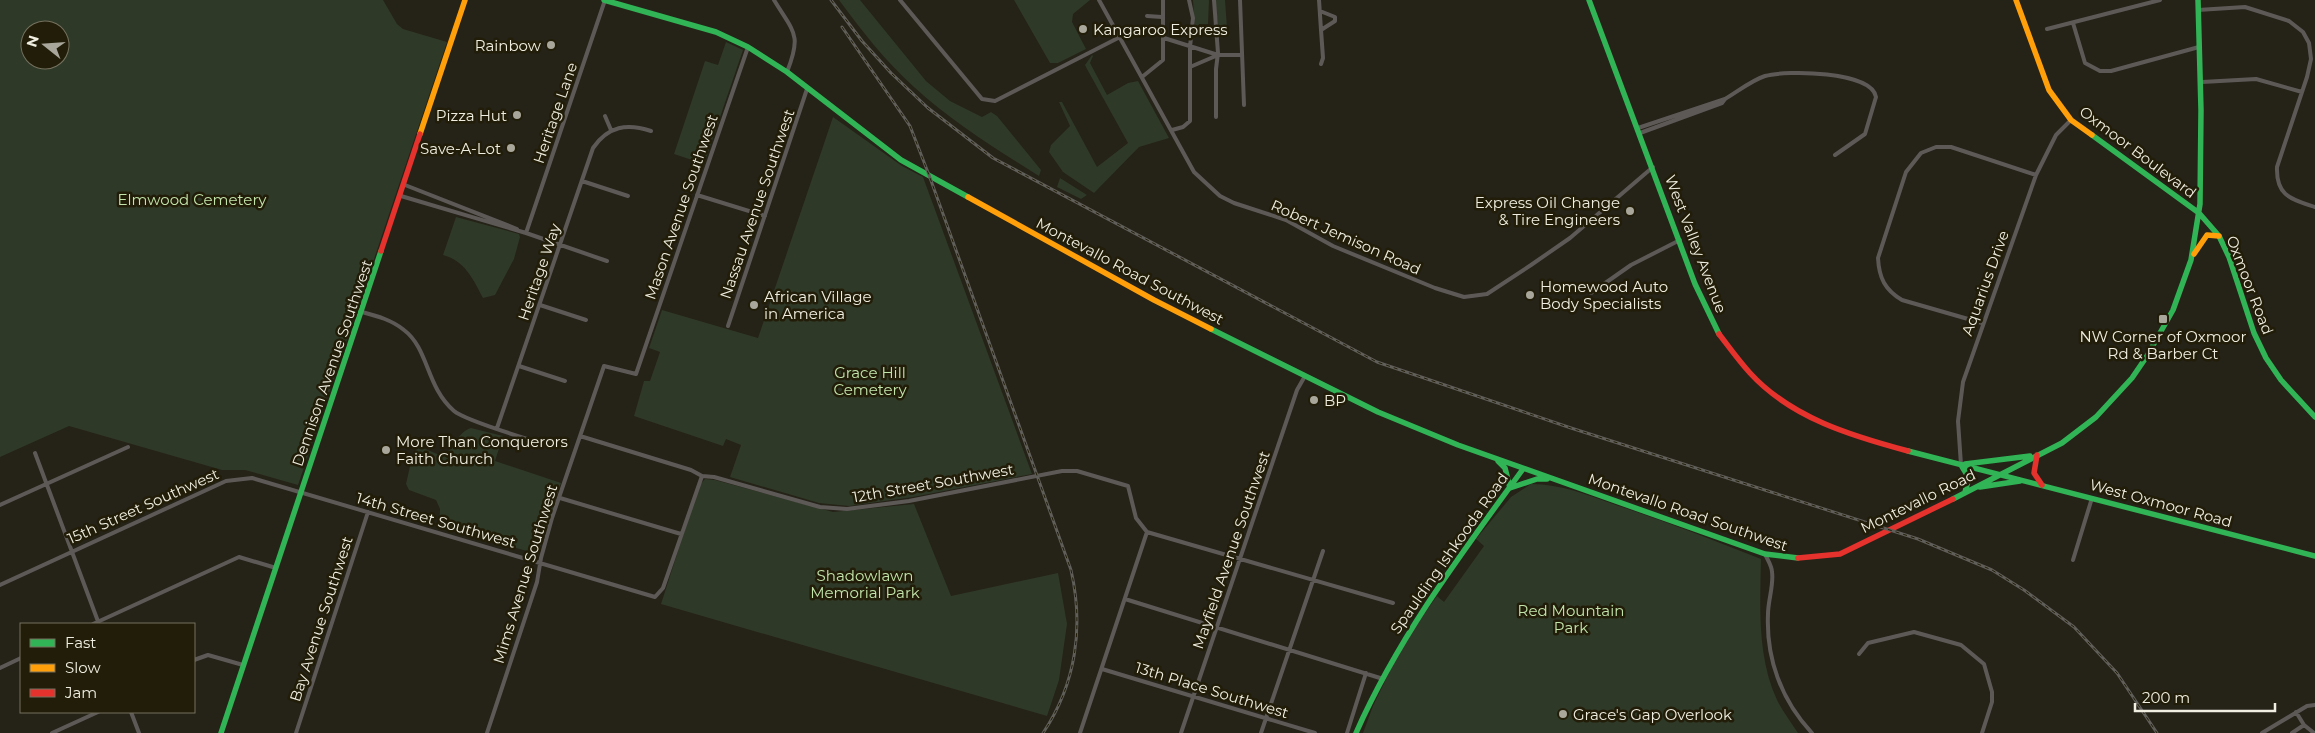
<svg xmlns="http://www.w3.org/2000/svg" width="2315" height="733" viewBox="0 0 2315 733" font-family="Montserrat,sans-serif">
<rect width="100%" height="100%" fill="#252218"/>
<path fill="#2f3927" fill-rule="evenodd" d="M0,0H383L397,24L403,29L447,42L298,485L245,470H222L69,426L0,457ZM30,30H60V60H30Z
M839,0H860L926,81L950,101L982,117L991,112L997,116L1041,170L1039,176C996,149 952,122 914,87C886,62 861,30 839,0Z
M1014,0H1090L1073,14L1072,22L1086,49L1058,63H1050Z
M1193,0H1209L1208,24H1199V29H1195Z
M1215,0H1225L1227,28L1221,35L1219,34Z
M726,42L743,50L704,164L674,154L705,61L718,65Z
M1092,55L1093,56L1090,63L1107,95L1128,83L1138,81L1169,138L1139,147L1094,193L1063,172L1049,152L1051,145L1070,126L1059,102H1062L1097,167L1128,143L1087,69L1085,65Z
M833,117L902,166L923,177L1032,474L913,497L849,506L819,503L730,477L741,445L726,439L723,446L634,416L644,381H650L660,352L649,348L662,310L758,338Z
M1060,178L1087,195L1081,199L1057,187Z
M456,217L519,234L520,237L514,259L495,295L483,298C473,279 465,261 443,255Z
M471,428L503,436L495,461L561,483L538,554L439,527L440,509L436,500L409,490L406,484L412,457L418,446L442,456C455,449 456,433 471,428Z
M705,479L715,480L833,512L914,504L951,596L1058,573L1067,624L1059,680L1047,716L661,604L699,486Z
M1531,484C1561,484 1588,495 1616,505C1665,521 1713,540 1761,559C1760,607 1757,656 1777,700C1783,712 1791,722 1798,733H1363L1373,706L1403,644L1437,596L1444,602L1484,546L1476,539L1511,497Z"/>
<g fill="none" stroke-linecap="round" stroke-linejoin="round">
<path stroke="#5d5957" stroke-width="4" d="M774,0C794,33 802,34 787,72
M900,0L982,99L995,101L1120,37
M1099,0L1194,172L1220,196L1234,203L1286,220L1333,246L1435,288L1464,297L1487,294L1531,265L1570,238L1653,167
M1214,0L1218,53L1216,69V117
M1240,0L1244,105
M1319,0L1321,30
M2198,10L2245,7L2289,21L2303,32L2309,43L2311,59L2307,77L2277,167C2276,196 2291,199 2315,207
M1320,11L1335,17V21L1321,30L1323,58L1321,64
M1147,16L1162,17
M2073,23L2085,63L2100,71H2111L2199,47
M2047,29L2160,0
M1164,38L1218,55H1242
M1190,67L1218,55
M1142,77L1163,60V0
M2202,82L2256,79L2302,92
M605,116L611,130
M1638,128L1725,99
M1172,130L1183,127L1190,121V47L1193,18L1189,0
M1640,133L1722,103L1725,99C1737,92 1752,80 1765,76C1786,70 1872,71 1876,97L1865,134L1835,155
M582,181L628,196
M405,185L517,229
M697,195L765,216
M401,196L526,233L607,261
M526,233L605,0
M1591,293L1631,265L1680,240
M540,305L586,320
M362,312C377,316 392,320 404,330C429,349 426,387 454,411C466,421 525,438 543,444
M1982,323L1902,300C1885,290 1879,278 1878,258L1906,172L1921,153L1936,147H1951L2036,175
M728,326L807,89
M519,366L565,381
M497,428L593,148C608,126 627,123 651,131
M580,436L691,470L702,476L714,477L820,507L847,509L909,501L1062,471H1077L1128,486L1136,518L1147,532
M35,453L99,624
M1961,465L1958,421L1963,382L2036,175L2056,135L2071,120
M560,498L681,534
M0,505L128,447
M1147,532L1393,603
M1765,554C1767,559 1772,566 1772,572C1774,585 1768,600 1768,614C1766,658 1781,700 1812,733
M2073,560L2092,498
M0,585L226,481L252,478L655,597L663,588L702,476
M1125,599L1380,678
M93,624L239,557L276,568
M1859,654L1868,643L1914,632L1961,645L1984,664L1992,692V702L1982,733
M194,660L208,655L243,665
M0,668L21,658
M1102,669L1315,733
M131,712L139,733
M2296,712L2304,725L2314,733
M52,733L98,712
M296,733L368,512
M487,733L537,582L541,558L552,518L604,366L636,374L748,47
M1080,733L1147,532
M1181,733L1297,390L1305,376
M1261,733L1323,551
M1347,733L1366,673
M2262,733L2307,706L2315,705
M2292,733L2304,725"/>
<path stroke="#30b455" stroke-width="5.5" d="M604,0L716,32L748,47L787,72L901,160L968,197
M1589,0L1695,284L1719,334
M2092,135L2199,213L2219,236L2229,257L2254,333L2266,358L2281,380L2315,417
M1211,329L1378,412L1458,445L1765,554L1798,558
M1908,451L2315,556
M1498,461L1505,468L1510,488L1537,479H1547
M1965,464L2030,456
M1961,465L1969,478L1965,492
M1980,487L2020,481
M1953,499L2062,443L2096,417L2132,378L2147,356L2173,310L2191,260L2200,204L2201,110L2198,0
M221,733L381,251
M1356,733C1399,636 1461,554 1523,469"/>
<path stroke="#ff9f0a" stroke-width="5.5" d="M2016,0L2049,90L2071,120L2092,135
M420,134L465,0
M968,197L1154,300L1211,329
M2194,254L2207,235L2219,236"/>
<path stroke="#e5322d" stroke-width="5.5" d="M381,251L420,134
M1719,334C1729,347 1739,361 1750,373C1791,418 1852,436 1908,451
M2037,455L2034,473L2042,485
M1798,558L1840,554L1953,499"/>
<defs>
<path id="rail" d="M831,0L862,41L891,73L928,108L993,158L1377,362L1571,428L1918,539L1992,570L2024,590L2074,627L2117,673L2157,733
M842,27L910,126L929,175L1071,570C1084,627 1076,684 1043,733"/>
</defs>
<use href="#rail" stroke="#605e58" stroke-width="3"/>
<use href="#rail" stroke="#211d08" stroke-width="1" stroke-dasharray="4" stroke-linecap="butt"/>
</g>
<g fill="#a9a79b" stroke="#211d08" stroke-width="2">
<circle cx="1083" cy="29" r="5"/>
<circle cx="551" cy="45" r="5"/>
<circle cx="517" cy="115" r="5"/>
<circle cx="511" cy="148" r="5"/>
<circle cx="1630" cy="211" r="5"/>
<circle cx="1530" cy="295" r="5"/>
<circle cx="754" cy="305" r="5"/>
<rect x="2158" y="314" width="10" height="10" rx="2.5"/>
<circle cx="1314" cy="400" r="5"/>
<circle cx="386" cy="450" r="5"/>
<circle cx="1563" cy="714" r="5"/>
</g>
<g text-anchor="middle" dominant-baseline="central" stroke-width="5" stroke-linejoin="round" paint-order="stroke">
<g font-size="15" fill="#f0eee1" stroke="#211d08" text-anchor="start">
<text x="1093" y="29">Kangaroo Express</text>
<text x="541" y="45" text-anchor="end">Rainbow</text>
<text x="507" y="115" text-anchor="end">Pizza Hut</text>
<text x="501" y="148" text-anchor="end">Save-A-Lot</text>
<text x="1620" y="202" text-anchor="end">Express Oil Change<tspan x="1620" dy="17">&amp; Tire Engineers</tspan></text>
<text x="1540" y="286">Homewood Auto<tspan x="1540" dy="17">Body Specialists</tspan></text>
<text x="764" y="296">African Village<tspan x="764" dy="17">in America</tspan></text>
<text x="2163" y="336" text-anchor="middle">NW Corner of Oxmoor<tspan x="2163" dy="17">Rd &amp; Barber Ct</tspan></text>
<text x="1324" y="400">BP</text>
<text x="396" y="441">More Than Conquerors<tspan x="396" dy="17">Faith Church</tspan></text>
<text x="1573" y="714">Grace's Gap Overlook</text>
</g>
<g font-size="15" fill="#f0eee1" stroke="#211d08">
<text transform="translate(555 113) rotate(-71)">Heritage Lane</text>
<text transform="translate(2138 152) rotate(37)">Oxmoor Boulevard</text>
<text transform="translate(757 204) rotate(-71)">Nassau Avenue Southwest</text>
<text transform="translate(681 207) rotate(-71)">Mason Avenue Southwest</text>
<text transform="translate(1346 237) rotate(24)">Robert Jemison Road</text>
<text transform="translate(1696 244) rotate(69)">West Valley Avenue</text>
<text transform="translate(1130 271) rotate(28)">Montevallo Road Southwest</text>
<text transform="translate(539 272) rotate(-71)">Heritage Way</text>
<text transform="translate(1985 283) rotate(-70)">Aquarius Drive</text>
<text transform="translate(2250 285) rotate(69)">Oxmoor Road</text>
<text transform="translate(332 363) rotate(-71)">Dennison Avenue Southwest</text>
<text transform="translate(933 483) rotate(-10)">12th Street Southwest</text>
<text transform="translate(1918 501) rotate(-26)">Montevallo Road</text>
<text transform="translate(2161 503) rotate(15)">West Oxmoor Road</text>
<text transform="translate(143 506) rotate(-24)">15th Street Southwest</text>
<text transform="translate(1688 512) rotate(19)">Montevallo Road Southwest</text>
<text transform="translate(436 520) rotate(16)">14th Street Southwest</text>
<text transform="translate(1231 550) rotate(-71)">Mayfield Avenue Southwest</text>
<text transform="translate(1449 553) rotate(-55)">Spaulding Ishkooda Road</text>
<text transform="translate(525 574) rotate(-73)">Mims Avenue Southwest</text>
<text transform="translate(321 619) rotate(-72)">Bay Avenue Southwest</text>
<text transform="translate(1212 690) rotate(17)">13th Place Southwest</text>
</g>
<g font-size="15" fill="#c3e5ac" stroke="#211d08">
<text x="192" y="199">Elmwood Cemetery</text>
<text x="870" y="372">Grace Hill<tspan x="870" dy="17">Cemetery</tspan></text>
<text x="865" y="575">Shadowlawn<tspan x="865" dy="17">Memorial Park</tspan></text>
<text x="1571" y="610">Red Mountain<tspan x="1571" dy="17">Park</tspan></text>
</g>
</g>
<rect x="20" y="623" width="175" height="90" fill="#211d08" stroke="#74715f"/>
<rect x="30" y="639" width="25" height="8" fill="#30b455" stroke="#74715f"/>
<text x="65" y="648" font-size="15" fill="#f0eee1">Fast</text>
<rect x="30" y="664" width="25" height="8" fill="#ff9f0a" stroke="#74715f"/>
<text x="65" y="673" font-size="15" fill="#f0eee1">Slow</text>
<rect x="30" y="689" width="25" height="8" fill="#e5322d" stroke="#74715f"/>
<text x="65" y="698" font-size="15" fill="#f0eee1">Jam</text>
<g transform="translate(45 45) rotate(287)"><circle r="24" fill="#211d08" stroke="#74715f"/>
<path d="M0-4L9 19L0 12L-9 19Z" fill="#a9a79b"/>
<text y="-8" font-size="14" font-weight="bold" text-anchor="middle" fill="#f0eee1">N</text>
</g>
<path d="M2135 703v8h140v-8" fill="none" stroke="#f0eee1" stroke-width="2.5"/>
<text x="2142" y="703" font-size="15" fill="#f0eee1" stroke="#211d08" stroke-width="4" paint-order="stroke">200 m</text>
</svg>
